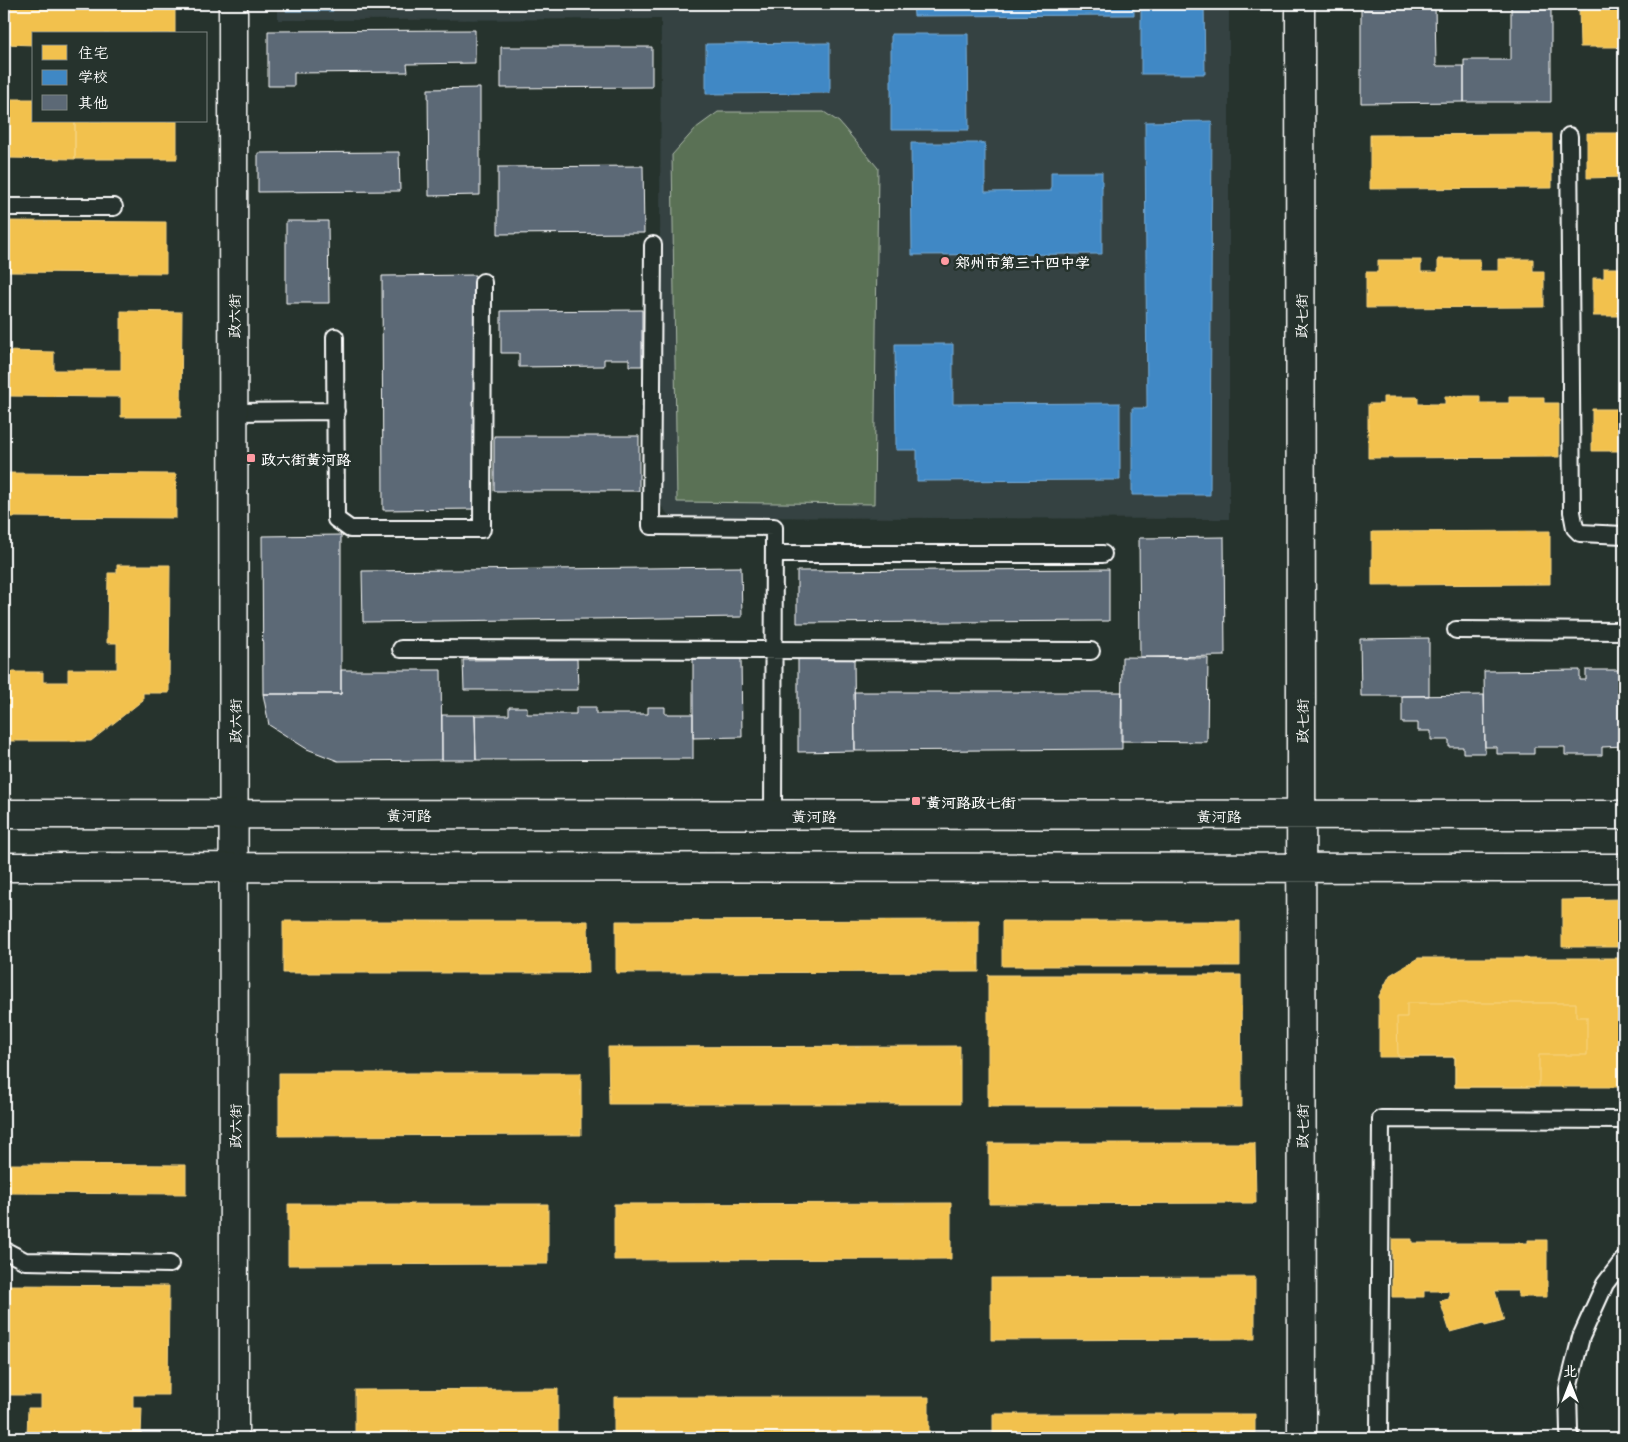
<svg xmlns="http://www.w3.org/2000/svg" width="1628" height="1442" viewBox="0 0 1628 1442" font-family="'Playpen Sans','LXGW WenKai TC',sans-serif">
<rect width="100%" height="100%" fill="#26332d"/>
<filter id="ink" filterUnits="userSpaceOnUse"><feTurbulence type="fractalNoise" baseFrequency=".02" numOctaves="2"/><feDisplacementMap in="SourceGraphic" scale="10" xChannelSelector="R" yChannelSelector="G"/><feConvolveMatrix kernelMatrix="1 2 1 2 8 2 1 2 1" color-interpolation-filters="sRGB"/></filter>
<g filter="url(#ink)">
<path fill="#364343" d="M278,4H1229V519L670,517L659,503L661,19L278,20Z"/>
<path fill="#5a7155" stroke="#acb8aa" d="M718,112H824L839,122L878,168L874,504L677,502L672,155L696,128Z"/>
<path fill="#f2c14e" stroke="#f6d483" d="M4,4H175V34H34V45L4,44Z
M1624,6V47H1580L1579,7Z
M4,99H34V121H75V159L4,158Z
M75,121H177V159H75Z
M1587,133H1624V177L1587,178Z
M1552,134V188L1370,189V135Z
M4,221L166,222V273L4,272Z
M1438,259H1480V271H1498V259H1533V271H1544V307L1366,308V272H1378V260H1421V272H1438Z
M1604,268H1624V316H1593V278H1604Z
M121,311L182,312L181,417H121V397L4,396V351L54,352V370H121Z
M1445,396H1480V403H1509V397H1544V403H1559V457L1368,458V404H1383V397H1418V404H1445Z
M1624,401V451H1592V409H1624Z
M4,473L176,474V518L4,517Z
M1550,531V584L1372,585V532Z
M117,565H170L169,693H143V700L91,741H4V672H43V682H68V669H117V643H107L108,573H117Z
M1624,899V947H1562V900Z
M979,920V972L616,973V921Z
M283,921H588L589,973H283Z
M1002,921H1240V966H1002Z
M1418,958H1624V1087H1455V1057H1379V996L1390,975Z
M988,975H1241L1242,1107H988Z
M1407,1003H1576V1017H1587V1055H1539V1087H1455V1057H1398L1397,1017H1407Z
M960,1046V1104H609L608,1047Z
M279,1073H581V1135L279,1136Z
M989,1143H1255L1256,1203L989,1204Z
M4,1164L186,1165V1194L4,1193Z
M951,1203V1259L614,1260V1204Z
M288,1204H548V1264L288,1265Z
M1392,1239H1412V1243H1528V1240H1547V1297H1518V1291H1495L1504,1321L1485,1326L1484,1323L1450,1332L1440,1301L1449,1299V1291H1424V1297H1392Z
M1255,1277V1339L991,1340V1278Z
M6,1285L169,1286L168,1395H133V1408H142L141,1437L27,1436L28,1408H41V1395H6Z
M558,1389V1438H355V1390Z
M614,1397H929V1438H614Z
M993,1414H1255V1438H993Z"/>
<path fill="#3f88c5" stroke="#79acd6" d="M286,4H333V11H286Z
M913,4H1134V15L914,16Z
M1141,4H1204L1205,74H1141Z
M891,34H968L969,130H891Z
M830,43V93L706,94V44Z
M1212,121L1210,495H1132V408H1147L1145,122Z
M911,143H985V192L1051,191V172H1102V254L912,255Z
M895,344H953V404L1120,403V480L917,481V450H896Z"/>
<path fill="#5c6976" stroke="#fff" d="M1361,4H1435L1436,66H1464V102L1361,103Z
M1511,4H1551V102H1464V60H1511Z
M475,30V63L407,64L408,72L294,73V86H268V31Z
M501,47H652V87L501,88Z
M480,88V195L429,196L428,89Z
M399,152L400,191L258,192V153Z
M643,166L644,233L498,234V167Z
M286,221H328L329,303H286Z
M475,275L476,509L383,510L382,276Z
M642,310V366H629V359H604V366L519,367V353H501V311Z
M494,436H639V491H494Z
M341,535V694H263L262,536Z
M1224,537L1225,656L1140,657L1139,538Z
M741,567L742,617L363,622L362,571Z
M1109,569V621L797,623V571Z
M1429,638V696H1361L1360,639Z
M798,657H854L855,751L798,752Z
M1122,657L1208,658L1207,742L1121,741Z
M741,658L742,737L693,738V659Z
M577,659L578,690H464L463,660Z
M341,670H441L442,760L338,761L307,749L269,725L263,694H341Z
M1580,670V680H1586V670H1624V746L1602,747V755H1565V747H1534V754H1497V747H1485L1484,671Z
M854,692H1122V749L855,751Z
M1484,695L1485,753H1463V747H1449V740H1431V731H1418V723H1402V696Z
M509,707H527V714H576V707H596V714H648V707H665V714H693V759L476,760L475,715H509Z
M442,715H475L476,760H442Z"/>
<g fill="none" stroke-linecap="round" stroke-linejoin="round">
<defs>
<path id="lane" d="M1569,136L1572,512L1575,528L1580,533L1624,535
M4,207H114
M653,245L651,526L774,527L773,815
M335,337L336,519L350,529H482L483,282
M233,412L336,411
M774,554H1103
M1456,630L1624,631
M401,649L1091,651
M4,1250L25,1261L170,1264
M1379,1438L1381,1119L1624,1120
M1571,1438L1569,1432L1568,1389L1581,1337L1605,1284L1624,1259"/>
<path id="street" d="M233,4L234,1438"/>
<path id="secondary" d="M1300,4L1302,1438
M4,814L1624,815
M4,867L1624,868"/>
</defs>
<use href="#lane" stroke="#fff" stroke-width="20"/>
<use href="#street" stroke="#fff" stroke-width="31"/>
<use href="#secondary" stroke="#fff" stroke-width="31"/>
<use href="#lane" stroke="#26332d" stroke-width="16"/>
<use href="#street" stroke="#26332d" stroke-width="28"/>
<use href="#secondary" stroke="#26332d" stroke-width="28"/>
</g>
</g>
<g fill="#ff9aa2" stroke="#26332d" stroke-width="2">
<circle cx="945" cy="261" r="5"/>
<rect x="246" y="453" width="10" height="10" rx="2.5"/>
<rect x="911" y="796" width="10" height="10" rx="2.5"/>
</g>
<g text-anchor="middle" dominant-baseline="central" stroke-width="5" stroke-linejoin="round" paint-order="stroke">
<g font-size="15" font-weight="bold" fill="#fff" stroke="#26332d" text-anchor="start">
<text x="955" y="261">郑州市第三十四中学</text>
<text x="261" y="458">政六街黄河路</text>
<text x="926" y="801">黄河路政七街</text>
</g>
<g font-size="15" fill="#fff" stroke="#26332d">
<text transform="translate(233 316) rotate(-90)">政六街</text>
<text transform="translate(1300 316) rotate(-90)">政七街</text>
<text transform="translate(234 721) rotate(-90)">政六街</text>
<text transform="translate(1301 721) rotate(-90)">政七街</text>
<text x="409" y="814">黄河路</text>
<text x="814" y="815">黄河路</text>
<text x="1219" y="815">黄河路</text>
<text transform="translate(234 1126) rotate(-90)">政六街</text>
<text transform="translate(1301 1126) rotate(-90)">政七街</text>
</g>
</g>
<rect width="1628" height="1442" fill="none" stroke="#26332d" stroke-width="20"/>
<rect x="10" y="10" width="1608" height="1422" fill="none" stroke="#fff" stroke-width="2" filter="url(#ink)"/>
<rect x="32" y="32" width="175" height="90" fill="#26332d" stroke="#7d8581"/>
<rect x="42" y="45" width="25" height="15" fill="#f2c14e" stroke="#7d8581"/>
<text x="78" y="58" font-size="15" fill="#ffffff">住宅</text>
<rect x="42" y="70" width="25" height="15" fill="#3f88c5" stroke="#7d8581"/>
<text x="78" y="82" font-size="15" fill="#ffffff">学校</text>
<rect x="42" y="95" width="25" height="15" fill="#5c6976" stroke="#7d8581"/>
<text x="78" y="108" font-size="15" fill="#ffffff">其他</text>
<g transform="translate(1570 1384)" stroke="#26332d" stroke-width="4" paint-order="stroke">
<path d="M0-4L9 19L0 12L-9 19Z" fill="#ffffff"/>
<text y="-8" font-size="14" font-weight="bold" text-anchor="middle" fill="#ffffff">北</text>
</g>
</svg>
